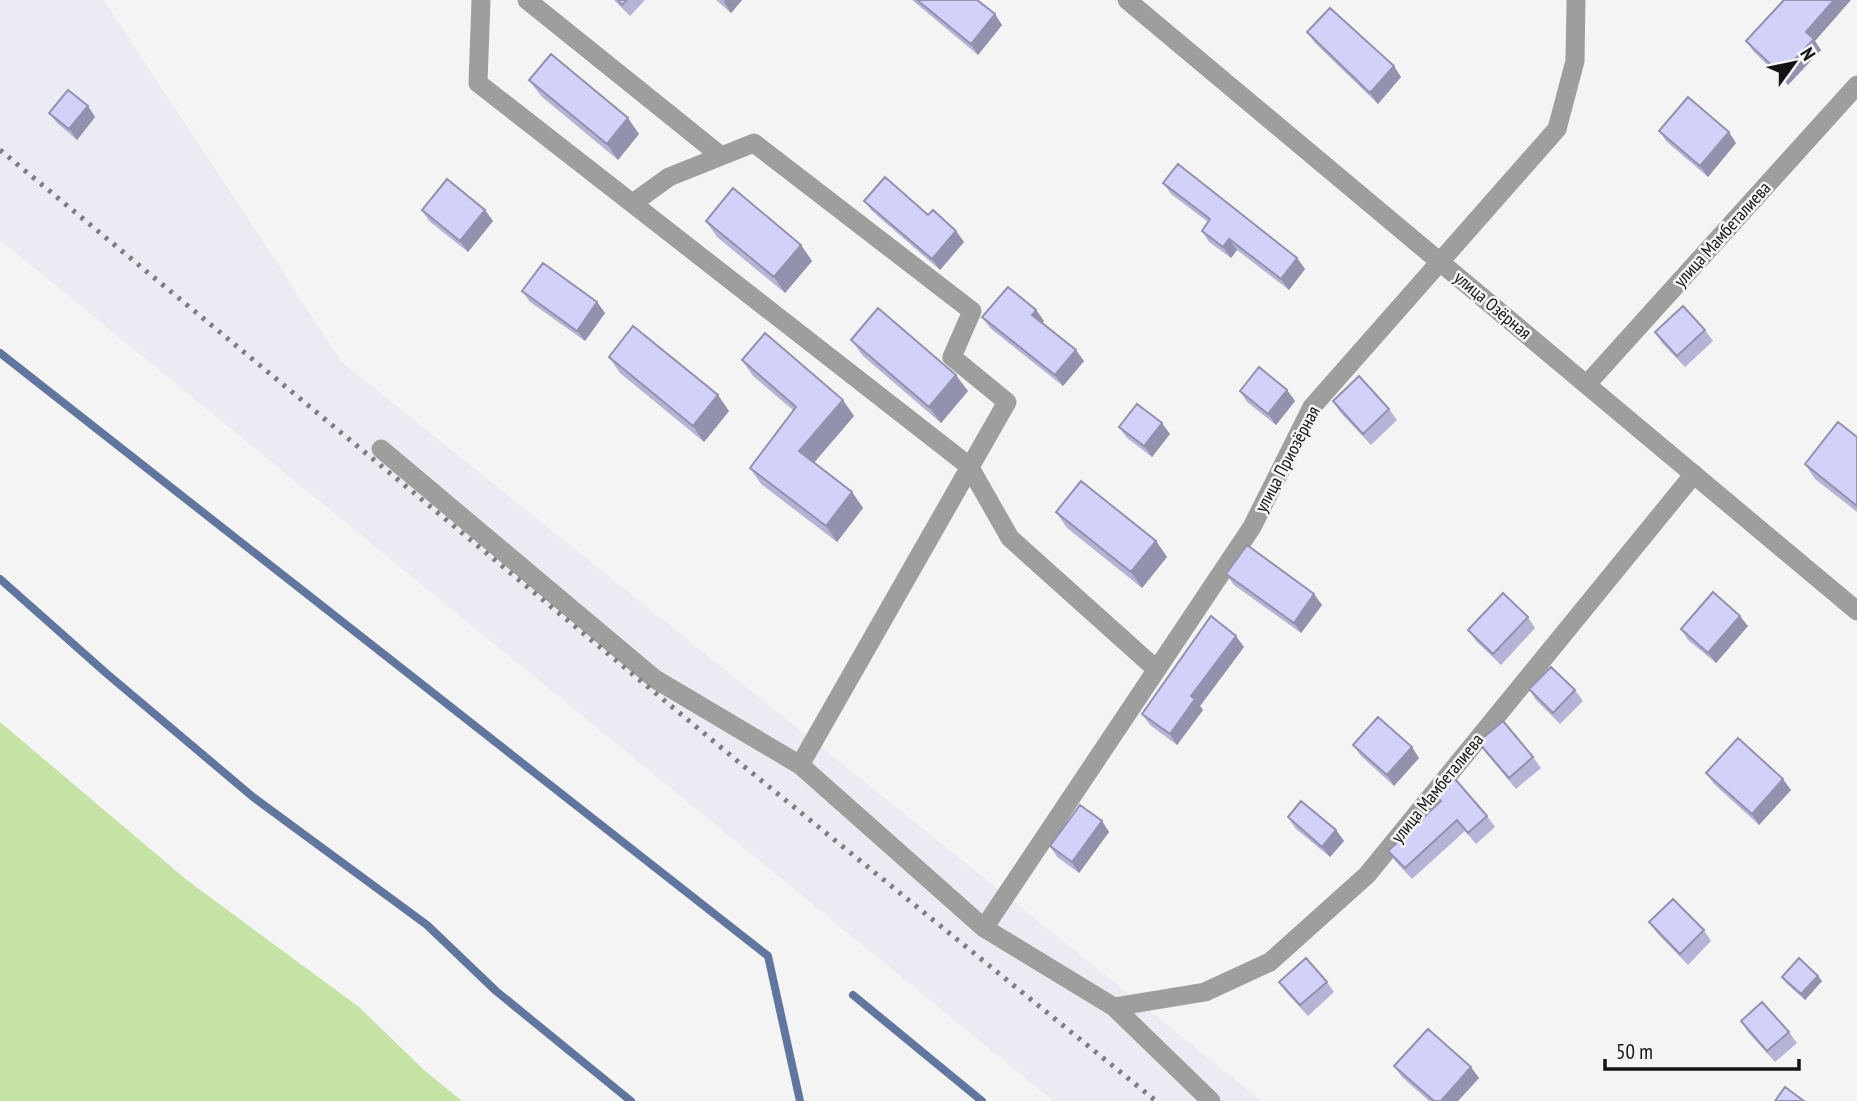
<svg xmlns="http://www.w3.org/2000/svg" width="1857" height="1101" viewBox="0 0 1857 1101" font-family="'PT Sans Narrow',sans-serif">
<rect width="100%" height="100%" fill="#f4f4f5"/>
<path fill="#ebebf4" d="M0,0H104L342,362L1262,1101H1053L0,240Z"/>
<path fill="#c4e3a5" d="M0,722L188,881L359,1007L425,1071L462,1101H0Z"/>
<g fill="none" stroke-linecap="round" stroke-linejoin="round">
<path stroke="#60769e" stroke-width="8" d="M0,353L768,956L800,1101
M0,579L106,673L253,797L427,925L496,991L631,1101
M853,995L982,1101"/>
<path stroke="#9e9e9d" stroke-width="19" d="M481,0L478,83L969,466L1010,538L1156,669
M527,0L721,156
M633,203L669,177L754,143L972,311L952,357L1007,402L800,765
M1587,384L1857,85
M381,449L655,679L800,765L984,928L1114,1007L1211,1101
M984,928L1252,527L1312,407L1557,129L1575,61L1576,0
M1114,1007L1205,992L1270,962L1367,875L1694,474"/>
<path stroke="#9e9e9d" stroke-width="19" d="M1127,0L1857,611"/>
<path stroke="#7e7e7f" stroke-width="5" stroke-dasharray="3.5 7" stroke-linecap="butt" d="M0,150L741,764L1156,1101"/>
</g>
<path fill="#b5b4d6" d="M614,0H645L630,16Z
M716,0H742L731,13Z
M912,0H977L1002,25L978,55Z
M1307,32L1401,77L1378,104L1315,43Z
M1746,41H1815L1821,50L1788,85L1754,52Z
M529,80L639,134L618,160L541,96Z
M88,106L95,117L77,140L57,123L49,113Z
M1659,131L1736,143L1708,177L1667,142Z
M1163,183L1297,258L1305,269L1289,290L1237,250L1231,258L1209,242L1202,231L1208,222L1171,194Z
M864,201L928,215L956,231L964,242L940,270L872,211Z
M422,210H485L493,221L468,252L429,221Z
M706,221L801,245L812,261L785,293L717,237Z
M522,291L597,302L605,313L585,341L530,302Z
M1036,310L1044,321L1042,323L1084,361L1063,386L990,328L982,317Z
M1705,330L1713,341L1685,367L1662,343L1655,332Z
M851,340L968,391L941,423L863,356Z
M609,357L729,411L704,442L620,373Z
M742,360L854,416L814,463L852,492L863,508L837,542L761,484L750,468L793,410L753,376Z
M1287,390L1295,401L1276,425L1247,402L1240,391Z
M1333,401L1389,409L1397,420L1371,445L1340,412Z
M1119,427L1170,434L1152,457L1127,438Z
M1857,437V512L1815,479L1805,464Z
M1056,512L1156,541L1167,557L1142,588L1067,528Z
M1226,574L1314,594L1322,605L1301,633L1234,585Z
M1528,617L1535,628L1501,665L1476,641L1468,630Z
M1748,626L1716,663L1688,640L1681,629Z
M1244,647L1200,706L1203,710L1177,745L1150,725L1142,714Z
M1529,689L1575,690L1583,701L1560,724L1536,700Z
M1478,742L1533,757L1541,768L1516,789L1486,753Z
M1353,745L1419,758L1394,786L1361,756Z
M1706,773L1791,790L1759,825L1714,784Z
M1436,795L1487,816L1495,827L1476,844L1465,831L1412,879L1396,862L1388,851L1441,802Z
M1288,817L1336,830L1344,841L1330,857L1295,828Z
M1102,821L1109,832L1079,873L1057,857L1050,846Z
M1649,922L1704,930L1711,941L1688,965L1657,933Z
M1818,976L1822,981L1805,1000L1786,983L1782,977Z
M1279,982H1327L1334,992L1308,1016L1287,993Z
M1741,1021L1789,1032L1797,1043L1775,1062L1748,1032Z
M1394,1066L1479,1078L1458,1101H1429L1402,1077Z"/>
<path fill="#9392ae" d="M725,0H742L731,13L724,2Z
M1834,0H1851L1815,41L1821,50L1788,85L1781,74L1806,32Z
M995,14L1002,25L978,55L971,44Z
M1394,66L1401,77L1378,104L1370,93Z
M88,106L95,117L77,140L69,129Z
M628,118L639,134L618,160L607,144Z
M1729,132L1736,143L1708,177L1700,166Z
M485,210L493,221L468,252L460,241Z
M956,231L964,242L940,270L932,259Z
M1229,239L1237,250L1231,258L1223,247Z
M801,245L812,261L785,293L774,277Z
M1297,258L1305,269L1289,290L1281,279Z
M597,302L605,313L585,341L577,331Z
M1036,310L1044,321L1040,326L1032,315Z
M1076,350L1084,361L1063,386L1055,375Z
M956,375L968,391L941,423L929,407Z
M1287,390L1295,401L1276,425L1268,414Z
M718,395L729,411L704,442L693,426Z
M843,400L854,416L810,467L799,451Z
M1162,423L1170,434L1152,457L1144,446Z
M852,492L863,508L837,542L826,526Z
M1156,541L1167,557L1142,588L1131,572Z
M1314,594L1322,605L1301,633L1294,623Z
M1740,616L1748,626L1716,663L1708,653Z
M1236,636L1244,647L1200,706L1203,710L1177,745L1170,734L1191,696Z
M1412,747L1419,758L1394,786L1387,775Z
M1783,779L1791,790L1759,825L1752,814Z
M1102,821L1109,832L1079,873L1072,862Z
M1336,830L1344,841L1330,857L1322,847Z
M1818,976L1822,981L1805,1000L1801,994Z
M1471,1067L1479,1078L1458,1101H1441Z"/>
<path fill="#d2d1f9" stroke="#9392ae" stroke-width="2" d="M618,0H627L622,5Z
M917,0H977L995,14L971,44Z
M1784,0H1834L1806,32L1814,39L1781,74L1746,41Z
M1330,8L1394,66L1370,93L1307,32Z
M551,54L628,118L607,144L529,80Z
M68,90L88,106L69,129L49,113Z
M1688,97L1729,132L1700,166L1659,131Z
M1178,164L1297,258L1281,279L1229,239L1223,247L1202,231L1210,219L1163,183Z
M885,177L928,215L933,210L956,231L932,259L864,201Z
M447,179L485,210L460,241L422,210Z
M733,188L801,245L774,277L706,221Z
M543,263L597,302L577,331L522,291Z
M1008,287L1036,310L1032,315L1076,350L1055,375L982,317Z
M1683,306L1705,330L1677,356L1655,332Z
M878,308L956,375L929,407L851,340Z
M633,326L718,395L693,426L609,357Z
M765,333L843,400L799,451L852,492L826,526L750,468L796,407L742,360Z
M1259,367L1287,390L1268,414L1240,391Z
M1359,376L1389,409L1363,434L1333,401Z
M1137,404L1162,423L1144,446L1119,427Z
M1838,422L1857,437V506L1805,464Z
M1081,481L1156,541L1131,572L1056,512Z
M1247,545L1314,594L1294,623L1226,574Z
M1713,592L1740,616L1708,653L1681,629Z
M1503,593L1528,617L1493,654L1468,630Z
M1211,616L1236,636L1191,696L1195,699L1170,734L1142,714Z
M1551,667L1575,690L1553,713L1529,689Z
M1378,717L1412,747L1387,775L1353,745Z
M1503,721L1533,757L1509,778L1478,742Z
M1738,738L1783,779L1752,814L1706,773Z
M1455,779L1487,816L1468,833L1457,820L1405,868L1388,851L1441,801L1436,795Z
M1301,801L1336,830L1322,847L1288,817Z
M1080,805L1102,821L1072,862L1050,846Z
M1673,899L1704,930L1680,954L1649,922Z
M1306,958L1327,982L1300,1005L1279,982Z
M1799,958L1818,976L1801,994L1782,977Z
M1762,1002L1789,1032L1767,1051L1741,1021Z
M1428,1029L1471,1067L1441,1101H1434L1394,1066Z
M1785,1087L1804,1101H1775Z"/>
<g text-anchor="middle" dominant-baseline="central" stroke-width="5" stroke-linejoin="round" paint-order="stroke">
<g font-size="18" fill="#141415" stroke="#f4f4f5">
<text transform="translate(1722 234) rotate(-48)">улица Мамбеталиева</text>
<text transform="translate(1493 305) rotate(40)">улица Озёрная</text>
<text transform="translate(1287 459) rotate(-62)">улица Приозёрная</text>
<text transform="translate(1437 788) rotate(-51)">улица Мамбеталиева</text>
</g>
</g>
<g transform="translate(1794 63) rotate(57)" stroke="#f4f4f5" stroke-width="5" paint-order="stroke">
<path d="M0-5L12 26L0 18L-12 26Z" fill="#141415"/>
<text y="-10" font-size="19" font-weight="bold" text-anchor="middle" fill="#141415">N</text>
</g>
<path d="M1605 1059v10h194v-10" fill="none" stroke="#141415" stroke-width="3.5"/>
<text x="1616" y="1059" font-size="21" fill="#141415" stroke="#f4f4f5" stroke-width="5" paint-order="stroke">50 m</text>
</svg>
